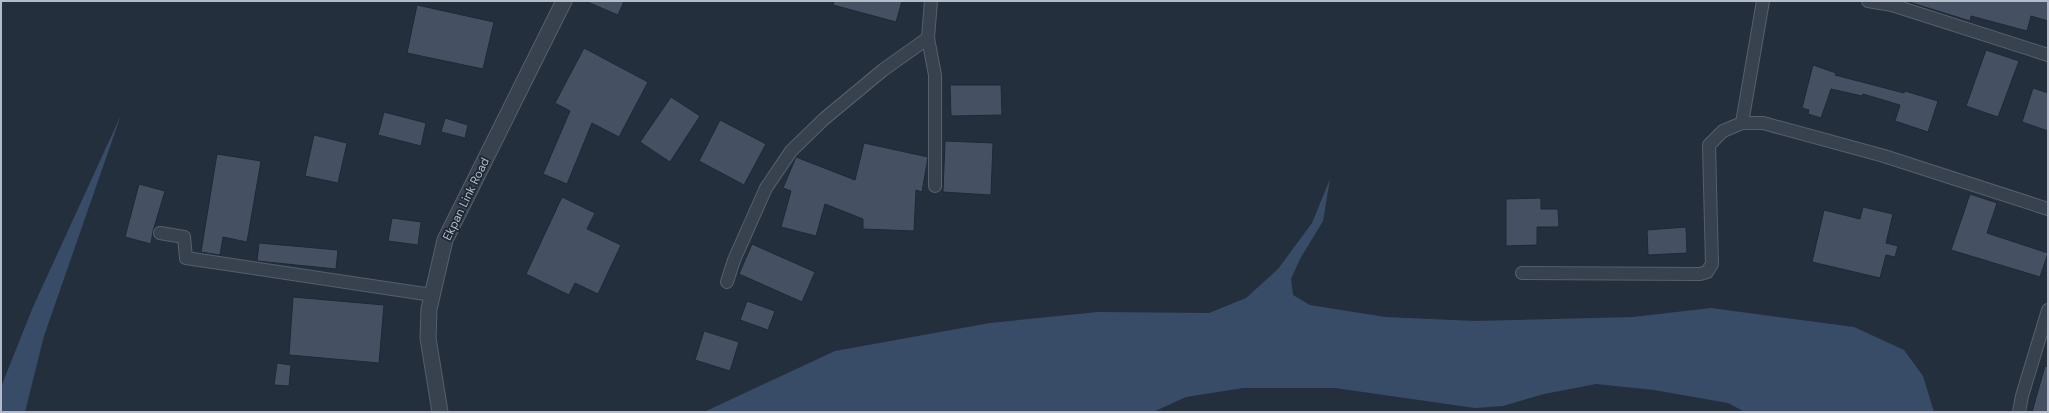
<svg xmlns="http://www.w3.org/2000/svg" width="2049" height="413" viewBox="0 0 2049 413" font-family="'DM Sans',sans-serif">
<rect width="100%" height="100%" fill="#242f3e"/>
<path fill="#394c67" d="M121,115L44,336L25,412H1V387L33,307Z
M1330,179L1323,221L1300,259L1291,279L1293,295L1310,305L1385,317L1475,321L1633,317L1711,308L1854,327L1904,350L1923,376L1934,412H1745L1728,403L1654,390L1596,384L1544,394L1503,406L1475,408L1335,388H1243L1186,397L1153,412H704L835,351L990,323L1098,312L1209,313L1246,298L1278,269L1312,223Z"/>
<path fill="#455162" stroke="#1f2835" d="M585,1H624L618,15Z
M834,1H902L896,22L833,5Z
M1912,1H2048V21L2031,16L2027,31L1971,16L1970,21L1912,3Z
M417,5L494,22L483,69L407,53Z
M584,48L648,82L619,137L592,123L567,184L543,174L570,111L555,103Z
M1986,50L2019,61L1998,117L1966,106Z
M1813,65L1836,73L1835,75L1904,93L1905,91L1938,101L1928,132L1895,121L1900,105L1863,94L1862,96L1831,89L1821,118L1808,114L1809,110L1802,108Z
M950,85H1001L1002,115L951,116Z
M2033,88L2048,93V131L2022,122Z
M671,97L700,116L670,162L640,142Z
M384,112L426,123L421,146L378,135Z
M445,118L468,125L465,138L441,132Z
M720,120L766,144L744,185L699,161Z
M314,135L347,143L338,183L305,176Z
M945,141L993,143L991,195L943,192Z
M864,143L928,157L922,192L916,190L914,231L863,229V219L825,204L816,236L781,227L791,191L783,188L796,157L855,180Z
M217,154L261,161L247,242L223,237L220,255L201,252Z
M139,184L165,191L153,231L151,244L125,237Z
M1970,194L1997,203L1987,233L2048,253L2040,277L1951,250Z
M562,197L595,213L587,229L621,245L598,294L575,283L569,295L526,274Z
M1541,198V209H1558L1559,227H1537V245L1506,246V199Z
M1863,207L1893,214L1886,243L1898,246L1895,257L1886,255L1880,278L1812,262L1824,210L1860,219Z
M392,218L421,222L418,245L388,241Z
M1686,227L1687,253L1648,255L1647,230Z
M259,243L338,250L336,269L257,261Z
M752,244L815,272L802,302L739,274Z
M293,297L384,305L379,363L289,355Z
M747,301L775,311L768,330L740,320Z
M704,331L739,342L730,371L695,360Z
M277,363L291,365L289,386L274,385Z
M2045,366L2048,367V412H2032Z"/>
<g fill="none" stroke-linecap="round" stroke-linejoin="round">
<defs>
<path id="minor" d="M931,1L928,38L935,75V186
M1868,1L1892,5L2048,55
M1742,123L1763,1
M160,233L184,237L186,258L432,295
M1522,273L1700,274L1707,272L1712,264L1709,145L1723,131L1742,123H1763L1884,156L2048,209
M727,282L734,260L766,188L791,151L824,119L883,70L928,38
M2019,412L2022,396L2048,310"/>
<path id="tertiary" d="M440,412L428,338L429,309L445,240L564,1"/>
</defs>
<use href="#minor" stroke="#565f6c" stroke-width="14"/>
<use href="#tertiary" stroke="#565f6c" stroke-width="17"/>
<use href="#minor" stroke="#38414e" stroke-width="12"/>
<use href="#tertiary" stroke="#38414e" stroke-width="15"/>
</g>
<g text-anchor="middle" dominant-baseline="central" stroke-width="3.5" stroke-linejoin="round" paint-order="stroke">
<g font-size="12" fill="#b4bcc9" stroke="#1d2633">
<text transform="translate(466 199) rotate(-64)">Ekpan Link Road</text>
</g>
</g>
<rect width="2049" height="413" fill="none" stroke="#b4bcc9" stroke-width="4"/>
</svg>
